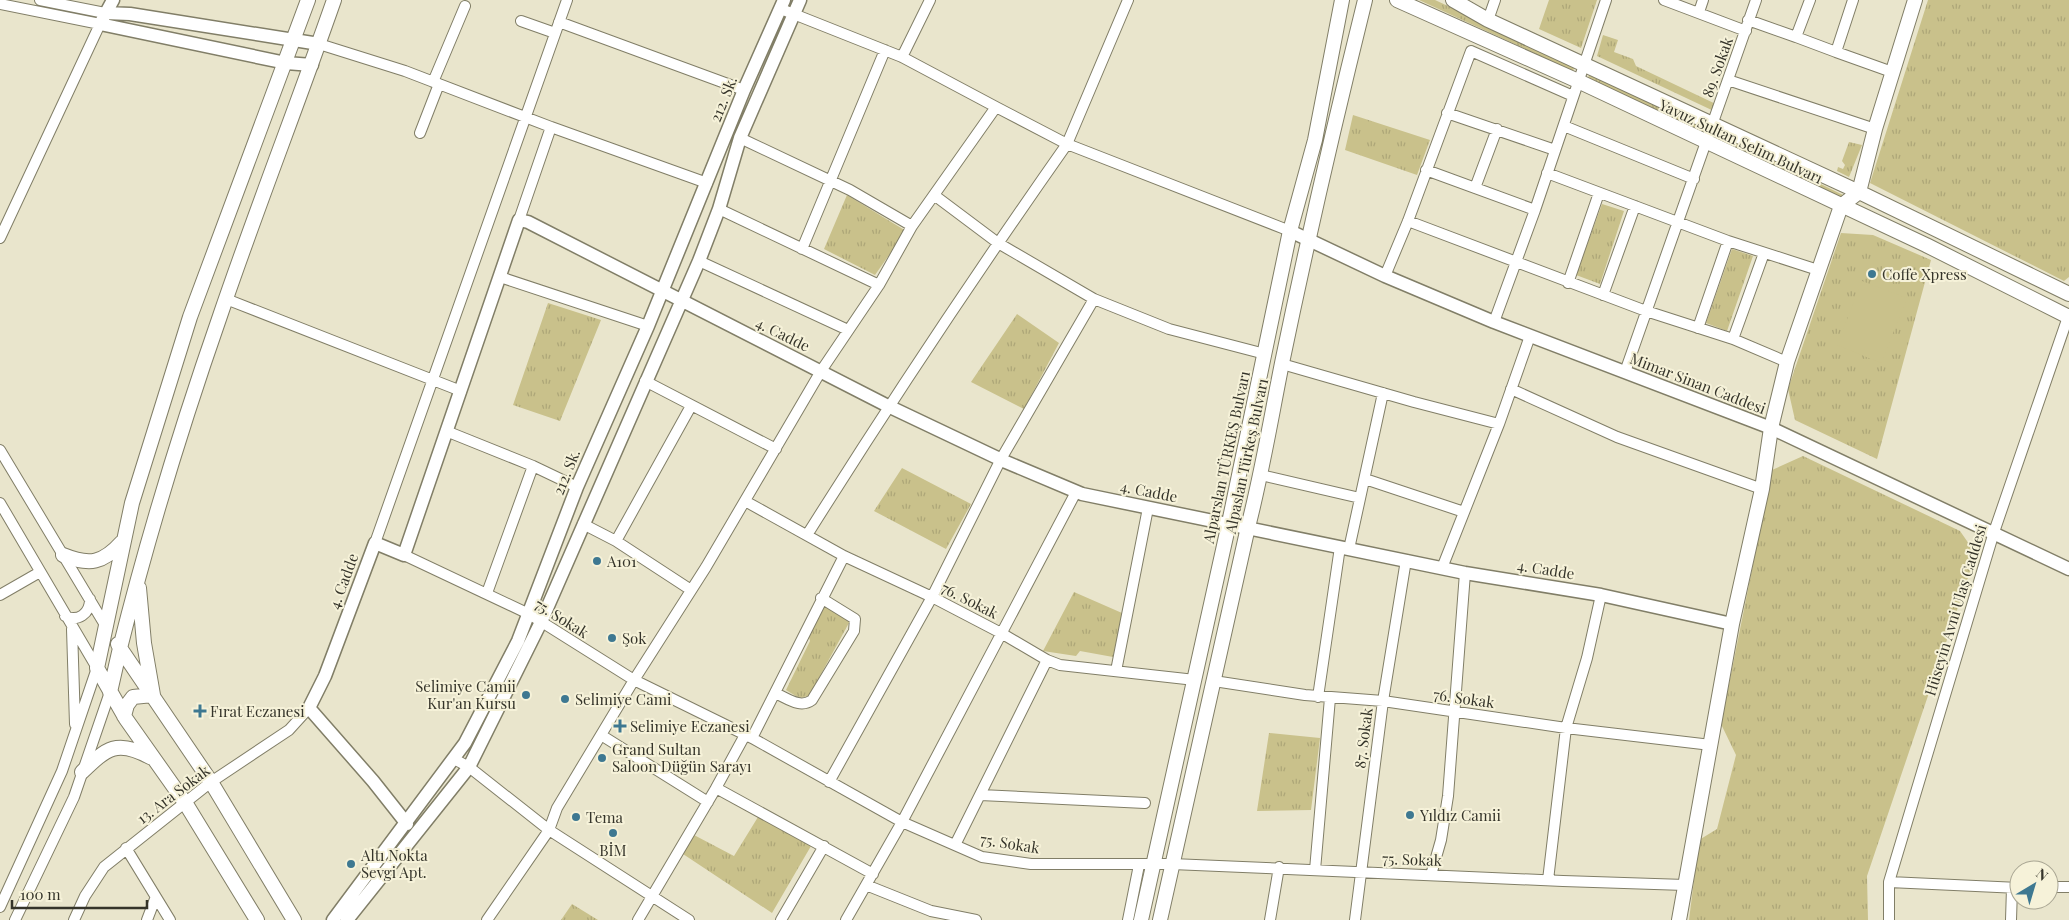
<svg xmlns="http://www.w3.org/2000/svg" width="2069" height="920" viewBox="0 0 2069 920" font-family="'Playfair Display',serif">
<defs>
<pattern id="grass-tufts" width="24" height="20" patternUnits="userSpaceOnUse" patternTransform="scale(1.25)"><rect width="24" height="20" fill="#c9c18b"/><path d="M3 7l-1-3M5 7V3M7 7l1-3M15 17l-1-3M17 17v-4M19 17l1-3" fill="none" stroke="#ada678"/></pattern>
</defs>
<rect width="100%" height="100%" fill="#e9e5cc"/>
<path fill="url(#grass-tufts)" d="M1419,0H1435L1575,65L1573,71Z
M1549,0H1597L1581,48L1539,29Z
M1928,0H2069V277L2064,281L1870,183Z
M1603,35L1618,40L1614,52L1633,59L1636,66L1720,106L1718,113L1597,56Z
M1590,72L1712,131L1709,137L1588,78Z
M1353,115L1430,140L1417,175L1345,150Z
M1723,136L1843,195L1841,201L1721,142Z
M1849,142L1862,145L1849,177L1837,171L1838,167L1843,169L1845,165L1842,161Z
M847,195L906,231L875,275L824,249Z
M1602,204L1624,211L1600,284L1576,275Z
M1841,233L1873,235L1931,260L1877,459L1795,420L1788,389Z
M1732,249L1753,256L1727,331L1706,323Z
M548,303L601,320L560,421L513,405Z
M1017,314L1059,343L1024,409L971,382Z
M1803,456L1960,531L1976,554L1867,876L1868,920H1689L1699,840L1717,829L1736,755L1721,724L1772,470Z
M902,468L971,504L946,549L874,511Z
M1074,592L1122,613L1113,657L1080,651L1076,656L1043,651Z
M823,605L850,621L809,696L799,698L786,690L810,641L808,633Z
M1269,733L1320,738L1311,810L1257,811Z
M758,817L811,846L772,913L683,854L694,835L734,856Z
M572,904L598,920H561Z"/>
<path fill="#c9c18b" d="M1862,281L1907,298L1881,363L1837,345Z"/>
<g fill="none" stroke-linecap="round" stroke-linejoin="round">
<defs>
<path id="minor" d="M40,0L105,13
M1128,0L1067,144L1290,231
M1664,0L1746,31
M1810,0L1796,37L1836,52L1853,0
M0,4L100,24L0,238
M781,9L902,57L996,107
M1699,12L1703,0
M1488,20L1495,0
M1748,20L1796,37
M521,21L555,33
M559,22L744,90
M319,44L405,71L551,127
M1836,52L1892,72
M902,57L930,0
M1728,80L1875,129
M433,82L465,6
M1447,113L1555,150
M1564,126L1694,179
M420,133L439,84
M740,138L850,190L912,226
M1426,170L1535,210
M1547,173L1728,241L1818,270
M1475,188L1497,129
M934,195L998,243L1094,299L1169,329L1265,354
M719,209L879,285
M519,220L551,127L707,183
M1408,221L1646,311L1733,339L1787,362
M802,249L885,50
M699,261L848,330
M1385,276L1408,221L1471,51L1573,96
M500,277L648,326
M1568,283L1599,193
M1603,295L1635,206
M226,299L461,391
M1494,322L1535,210L1606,0
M1698,328L1728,241
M1733,339L1764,253
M1282,364L1414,402L1499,424
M1625,372L1756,0
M645,381L776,449
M1511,389L1617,437L1762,489
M446,431L533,466L577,487
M0,450L105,625
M1261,475L1360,498
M1365,479L1464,512
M745,501L844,556L932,597L1001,633L1047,660L1060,665L1195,680
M0,503L97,668L62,771L0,907
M583,524L616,541L691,590
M616,541L691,406
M375,543L567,0
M1349,549L1383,393
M404,555L529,614L634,680L752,738L902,822L982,857L1031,864H1172L1563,881L1685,885
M1442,568L1499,424L1530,336
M487,593L533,466
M0,595L40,572
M65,616C78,622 90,614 90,599
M72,629L75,724
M1116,671L1148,508
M1214,681L1305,695L1383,701L1566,728L1711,745
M775,693C787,698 800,709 812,700L854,631L855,619L821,598
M1318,697L1340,547
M601,735L708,802
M752,738L844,556
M454,759L469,767L549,830L689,920
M829,782L932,597L1001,459L1094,299
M716,788L873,874
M980,795L1145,803
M955,845L1047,660
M126,848L170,920
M1315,870L1330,698
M1431,875L1441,840L1448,796L1465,573
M1548,880L1566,728L1587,658L1601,595
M1889,882L2019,888
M866,885L931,911L976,920
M2049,887H2069
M15,920L74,797L110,692
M74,920L85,896L104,867L211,782L289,730L309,708
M147,920L155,899
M487,920L549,830L557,808L634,680L706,567L821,371L879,285L912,226L996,107L1067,144C977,272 890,403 807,535
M638,920L716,788L745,735
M781,920L824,846
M846,920L902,822L1076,492
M1128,920L1139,865
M1270,920L1279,867
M1355,920L1383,701L1406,560
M1889,920V882L1994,532L2069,314
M2011,920L2012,888"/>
<path id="tertiary" d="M113,0L100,24L286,63L312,65
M105,13L130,14L319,44
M1290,231L1385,276L1494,322L1771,428L2069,569
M407,824L373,781L309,708L325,676L375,543L404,555L519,220L528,222L888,406L1006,462L1082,494L1465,573L1601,595L1732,624
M333,920L465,743L518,641L577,487L648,326L744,90L784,0
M347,920L469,767L541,622L699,261L719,209L740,138L800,0"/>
<path id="secondary" d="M1397,0L1578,81L1926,245L2069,317
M1453,0L1488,20L1859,192L2069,294
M63,555C90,566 103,563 122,542
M110,692L120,648L118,644
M124,716L127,705L133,697L153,695L144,643L139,588
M82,772C107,748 117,739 150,757
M257,920L186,804L126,719L97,668L132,503L190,317L308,0
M294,920L211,782L120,648C148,536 182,425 220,316C256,210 297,106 334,0
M1141,920L1229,523L1290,231L1315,140L1342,0
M1160,920L1248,527C1262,473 1271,418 1282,363C1307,242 1335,121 1365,0
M1679,920L1732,624L1762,489L1771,428L1787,362L1841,206L1859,192L1875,129L1915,0"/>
</defs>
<use href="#minor" stroke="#817e67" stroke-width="12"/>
<use href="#tertiary" stroke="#817e67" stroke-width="15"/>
<use href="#secondary" stroke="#817e67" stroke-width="16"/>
<use href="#minor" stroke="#fff" stroke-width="10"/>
<use href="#tertiary" stroke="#fff" stroke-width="12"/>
<use href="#secondary" stroke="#fff" stroke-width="14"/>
</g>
<g fill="#3e7891" stroke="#f6f2d9" stroke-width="2">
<circle cx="1872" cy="274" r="5"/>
<circle cx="597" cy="561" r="5"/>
<circle cx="612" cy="638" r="5"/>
<circle cx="526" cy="695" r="5"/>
<circle cx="565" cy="699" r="5"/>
<path d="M197.5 703.5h5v5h5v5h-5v5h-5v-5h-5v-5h5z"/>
<path d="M617.5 718.5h5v5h5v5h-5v5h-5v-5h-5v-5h5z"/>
<circle cx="602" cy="758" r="5"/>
<circle cx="1410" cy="815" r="5"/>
<circle cx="576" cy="817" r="5"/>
<circle cx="613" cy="833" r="5"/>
<circle cx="351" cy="864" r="5"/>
</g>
<g text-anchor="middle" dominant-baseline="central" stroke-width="4" stroke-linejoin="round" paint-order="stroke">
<g font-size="15" fill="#35342a" stroke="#f6f2d9">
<text transform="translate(1717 67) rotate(-70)">89. Sokak</text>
<text transform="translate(723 99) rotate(-68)">212. Sk.</text>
<text transform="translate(1741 141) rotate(25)">Yavuz Sultan Selim Bulvarı</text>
<text transform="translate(783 334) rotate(26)">4. Cadde</text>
<text transform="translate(1698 383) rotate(21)">Mimar Sinan Caddesi</text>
<text transform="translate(1246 456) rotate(-78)">Alpaslan Türkeş Bulvarı</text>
<text transform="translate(1226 457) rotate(-78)">Alparslan TÜRKEŞ Bulvarı</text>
<text transform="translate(566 472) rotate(-68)">212. Sk.</text>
<text transform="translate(1149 491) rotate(11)">4. Cadde</text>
<text transform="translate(1546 569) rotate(9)">4. Cadde</text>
<text transform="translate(343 581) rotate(-70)">4. Cadde</text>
<text transform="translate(970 600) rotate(27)">76. Sokak</text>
<text transform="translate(1955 610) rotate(-73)">Hüseyin Avni Ulaş Caddesi</text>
<text transform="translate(562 618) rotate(32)">75. Sokak</text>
<text transform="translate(1464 698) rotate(8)">76. Sokak</text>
<text transform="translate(1363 738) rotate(-83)">87. Sokak</text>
<text transform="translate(173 794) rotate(-37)">13. Ara Sokak</text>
<text transform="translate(1010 843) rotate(9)">75. Sokak</text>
<text transform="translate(1412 859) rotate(2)">75. Sokak</text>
</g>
<g font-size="15" fill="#35342a" stroke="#f6f2d9" text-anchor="start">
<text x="1882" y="274">Coffe Xpress</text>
<text x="607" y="561">A101</text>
<text x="622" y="638">Şok</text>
<text x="516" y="686" text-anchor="end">Selimiye Camii<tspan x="516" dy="17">Kur'an Kursu</tspan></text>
<text x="575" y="699">Selimiye Cami</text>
<text x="210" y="711">Fırat Eczanesi</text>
<text x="630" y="726">Selimiye Eczanesi</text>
<text x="612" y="749">Grand Sultan<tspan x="612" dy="17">Saloon Düğün Sarayı</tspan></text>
<text x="1420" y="815">Yıldız Camii</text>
<text x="586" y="817">Tema</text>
<text x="613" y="850" text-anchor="middle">BİM</text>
<text x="361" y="855">Altı Nokta<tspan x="361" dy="17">Sevgi Apt.</tspan></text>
</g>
</g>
<g transform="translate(2034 885) rotate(38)"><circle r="24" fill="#f6f2d9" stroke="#a9a693"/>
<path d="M0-4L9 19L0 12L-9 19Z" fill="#3e7891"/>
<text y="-8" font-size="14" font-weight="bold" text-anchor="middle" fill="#35342a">N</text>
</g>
<path d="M12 900v8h135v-8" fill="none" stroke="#35342a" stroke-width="2.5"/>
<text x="20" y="900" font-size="15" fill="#35342a" stroke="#f6f2d9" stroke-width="4" paint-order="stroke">100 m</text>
</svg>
